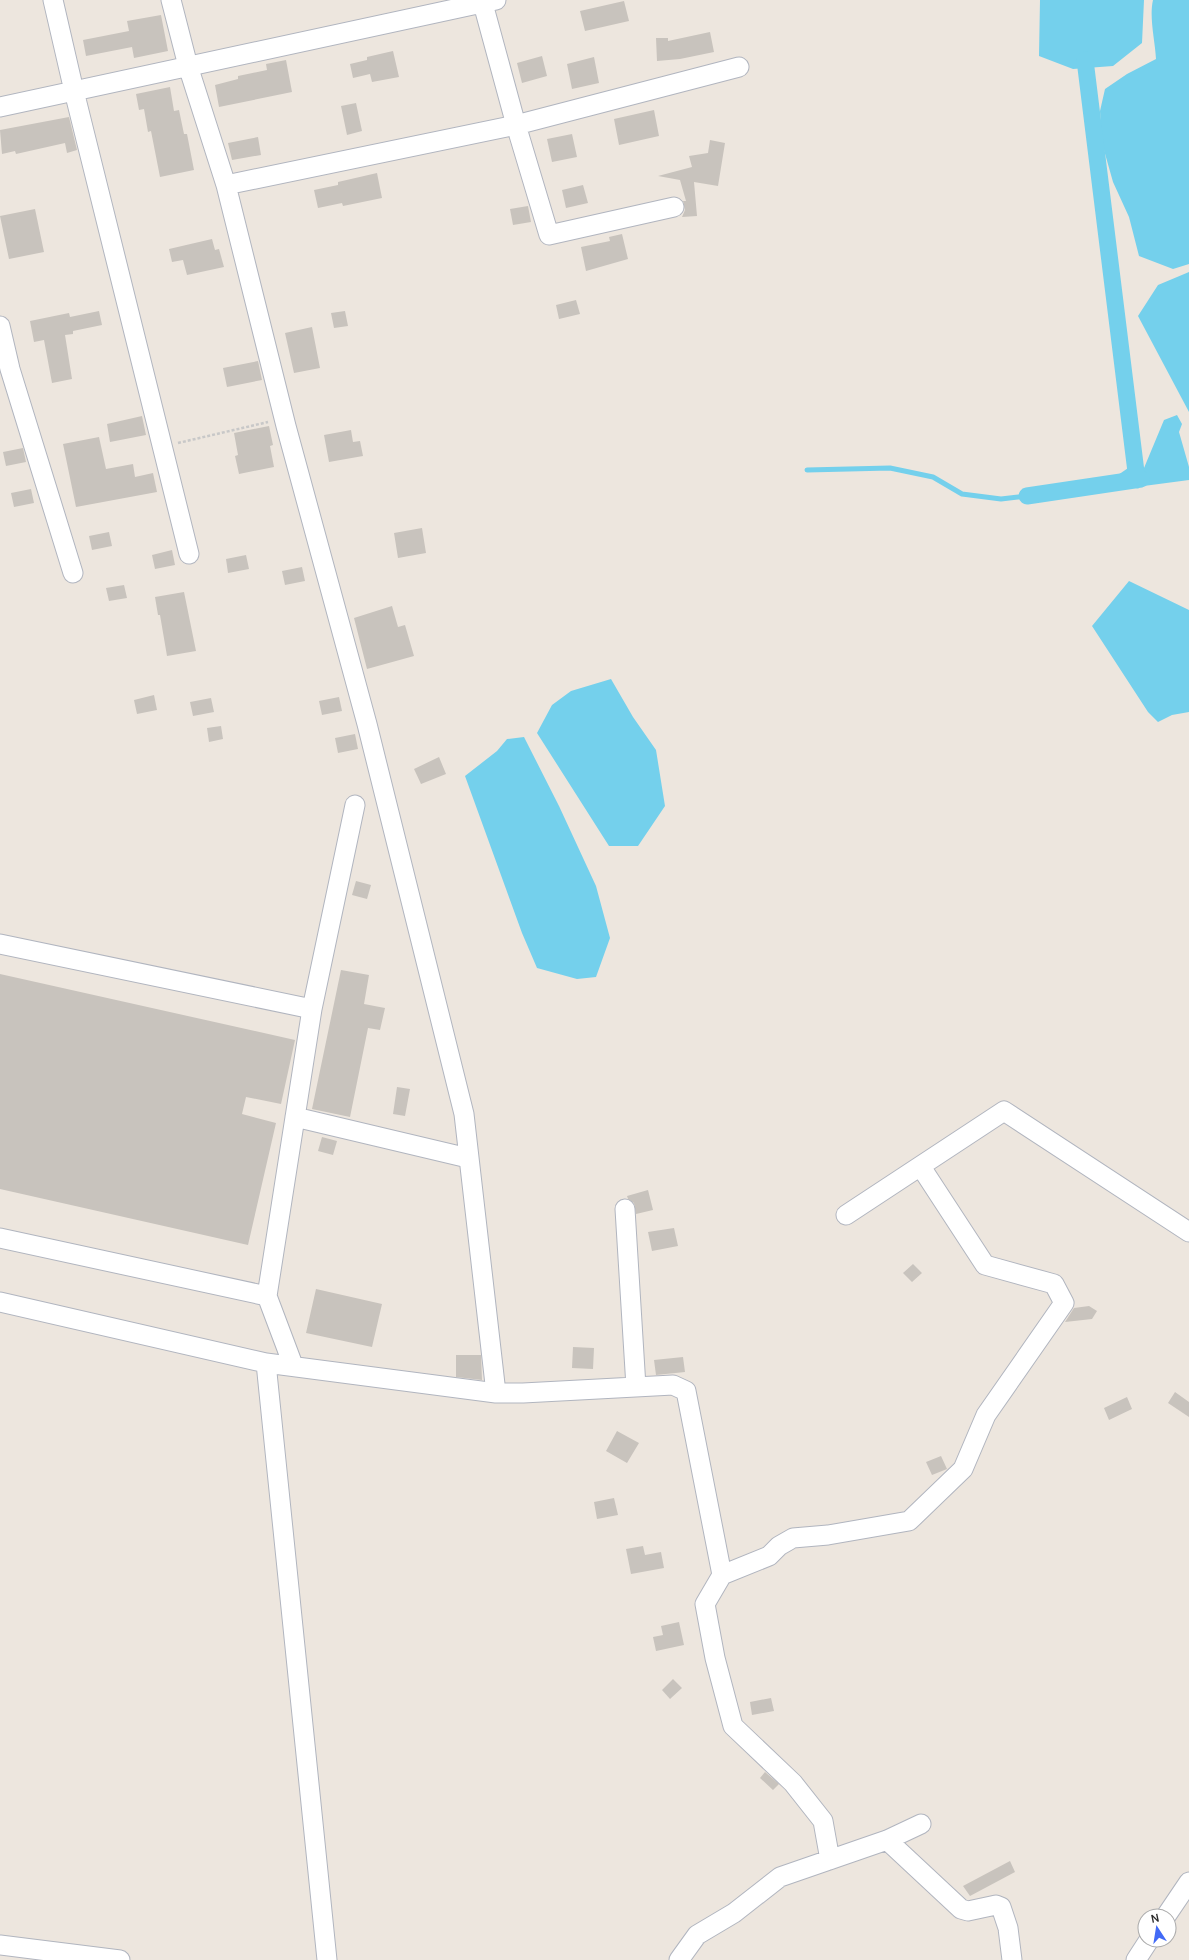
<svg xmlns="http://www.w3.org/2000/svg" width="1189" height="1960" viewBox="0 0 1189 1960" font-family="Manrope,sans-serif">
<rect width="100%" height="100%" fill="#ede6de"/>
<path fill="#74d0ec" d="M1040,0H1144L1142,43L1113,66L1073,69L1039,56Z
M1153,0H1189V264L1173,269L1139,256L1129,217L1113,182L1102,143L1100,111L1105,89L1127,74L1156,59C1155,40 1149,18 1153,0Z
M1189,272V412L1138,316L1158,285Z
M1177,415L1182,424L1179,432L1189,467V480L1121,489L1118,475L1131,466L1144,468L1164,420Z
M1129,581L1189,610V712L1172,715L1158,722L1148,712L1092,626Z
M611,679L633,717L656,750L665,806L638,846H609L537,733L552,705L571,691Z
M524,737L559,806L596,886L610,938L596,977L577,979L537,968L522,933L465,776L497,751L507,739Z"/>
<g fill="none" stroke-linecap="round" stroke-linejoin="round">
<path stroke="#74d0ec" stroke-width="5" d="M807,470L890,468L933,477L962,494L1001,499L1027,496"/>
<path stroke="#74d0ec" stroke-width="17" d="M1085,60L1137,480
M1027,496L1141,479"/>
</g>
<path fill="#c8c3bd" d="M624,1L629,21L585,31L580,11Z
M161,15L168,51L134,58L132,47L86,56L83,40L129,31L127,21Z
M710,32L714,52L680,59L657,61L656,38H668V41Z
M393,51L399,77L372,82L370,74L353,78L350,64L367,60V57Z
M542,56L547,76L522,83L517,63Z
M594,57L599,83L572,89L567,64Z
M286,60L292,92L219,107L215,85L238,79V76L267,70L266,64Z
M170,87L174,111L179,110L184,134H187L194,170L160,177L151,131L148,132L144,109L139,110L136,94Z
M356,103L362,131L347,135L341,106Z
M654,110L659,136L619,145L614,119Z
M69,117L77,150L67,153L65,143L16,154L15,151L2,154L0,130Z
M572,134L577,157L552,162L547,139Z
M258,137L261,155L232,160L228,143Z
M710,140L725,143L718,186L694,182L697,216L682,217L685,210L683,201H686L680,180L658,176L692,167L689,156L708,153Z
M377,173L382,198L343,206L342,203L318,208L314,190L338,185V182Z
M583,185L588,203L566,208L562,190Z
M528,206L531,222L513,225L510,209Z
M35,209L44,252L9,259L0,216Z
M622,234L628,259L586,271L581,247L610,241L609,237Z
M212,239L215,250L219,249L224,267L187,275L183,260L172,262L169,249Z
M576,300L580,314L559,319L556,305Z
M99,311L102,325L73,331V334L65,335L72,379L52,383L44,340L34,342L30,321L69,313L70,317Z
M345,311L348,326L334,328L331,313Z
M312,327L320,368L294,373L285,333Z
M258,361L262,380L227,387L223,368Z
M142,416L146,435L110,442L107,424Z
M269,426L273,445L270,446L274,467L239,474L235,456L238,455L234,433Z
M351,430L353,442L360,441L363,456L329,462L324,435Z
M99,437L106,469L133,464L135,477L153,473L157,492L76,507L63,444Z
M23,448L26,462L6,466L3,452Z
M31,489L34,503L14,507L11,493Z
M422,528L426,553L398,558L394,533Z
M109,532L112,546L92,550L89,536Z
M172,550L175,565L155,569L152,555Z
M246,555L249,569L228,573L226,559Z
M302,567L305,581L285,585L282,571Z
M124,585L127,598L109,601L106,588Z
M184,592L196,651L167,656L160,615H158L155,597Z
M392,606L398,627L405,625L414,656L367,669L354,618Z
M154,695L157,710L137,714L134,700Z
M339,697L342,711L322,715L319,701Z
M211,698L214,712L193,716L190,702Z
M221,726L223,739L209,742L207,728Z
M355,734L358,749L338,753L335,738Z
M439,757L446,774L421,784L414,769Z
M356,881L371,885L367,899L352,895Z
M341,970L369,975L364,1004L385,1008L380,1030L368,1028L350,1117L312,1109Z
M0,974L295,1040L281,1104L246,1097L242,1114L276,1123L248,1245L0,1189Z
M397,1087L410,1089L405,1116L393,1114Z
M322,1137L337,1141L333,1155L318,1151Z
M648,1190L653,1210L636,1214L634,1203L628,1199L627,1196Z
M674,1228L678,1246L652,1251L648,1232Z
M913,1264L922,1273L912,1282L903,1273Z
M316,1289L382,1304L372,1347L306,1333Z
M1089,1306L1097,1311L1092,1319L1065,1322L1074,1308Z
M573,1347L594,1348L593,1369L572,1368Z
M456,1355H481L482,1380L456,1377Z
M683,1357L685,1372L656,1375L654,1360Z
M1175,1392L1189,1402V1417L1168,1403Z
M1127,1397L1132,1409L1109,1420L1104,1408Z
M617,1431L639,1443L627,1463L606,1451Z
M941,1456L947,1469L932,1475L926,1462Z
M614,1498L618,1515L597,1519L594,1502Z
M643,1546L645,1555L661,1552L664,1568L631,1574L626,1549Z
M679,1622L684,1645L656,1651L653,1637L663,1635L661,1626Z
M673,1679L682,1688L670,1699L662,1690Z
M771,1698L774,1711L752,1715L750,1702Z
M765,1772L779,1784L773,1790L760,1778Z
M1010,1861L1015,1872L970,1896L963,1886Z"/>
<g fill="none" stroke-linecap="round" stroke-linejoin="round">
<defs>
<path id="minor" d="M53,0L74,91L189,554
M171,0L188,66L226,185L286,426L367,724L464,1114L496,1393L266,1363
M482,0L516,125L549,235L674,207
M0,107L496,0
M226,185L516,125L739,67
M0,326L10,369L73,573
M0,944L312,1009
M295,1117L468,1158
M625,1209L636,1387
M846,1215L1004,1111L1189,1232
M0,1238L267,1296
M0,1302L266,1363L327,1960
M293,1365L267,1296L312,1009L355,805
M496,1393H523L673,1385L686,1391L722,1575
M887,1840L961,1909L968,1911L996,1905L1001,1907L1008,1928L1012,1960
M830,1860L823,1821L793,1783L733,1726L715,1658L705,1604L722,1575L769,1556L779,1546L793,1538L828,1535L909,1521L963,1469L986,1415L1064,1303L1054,1284L985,1265L921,1167
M1166,1916L1189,1882
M0,1945L120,1960
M679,1960L697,1935L734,1913L780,1877L887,1840L921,1824
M1136,1960L1149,1940"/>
</defs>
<use href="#minor" stroke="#b1b5bf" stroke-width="21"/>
<path stroke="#c8c8c8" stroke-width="2.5" stroke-dasharray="3 2" stroke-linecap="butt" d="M178,443L268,422"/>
<use href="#minor" stroke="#fff" stroke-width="19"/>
</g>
<g transform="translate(1157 1928) rotate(348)"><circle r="19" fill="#ffffff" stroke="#aaaaaa"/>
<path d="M0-3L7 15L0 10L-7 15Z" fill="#426af6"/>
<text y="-6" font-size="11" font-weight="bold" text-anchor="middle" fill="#2b2b2b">N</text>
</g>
</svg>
